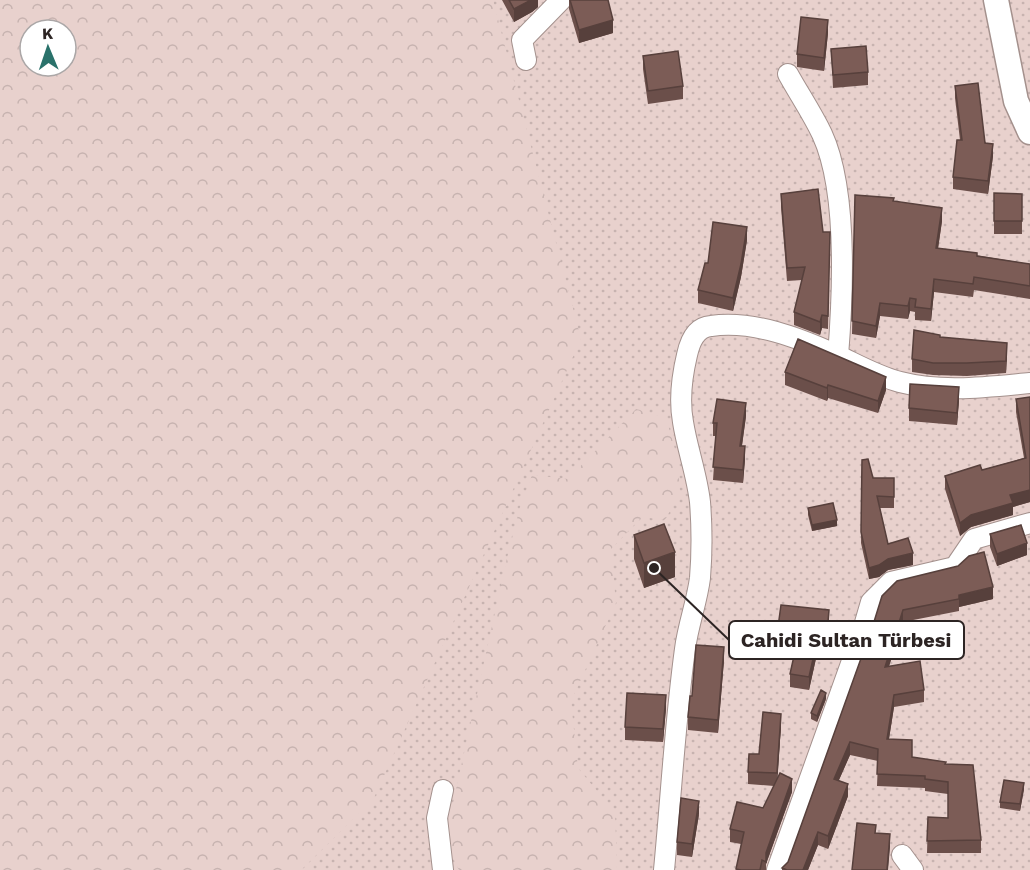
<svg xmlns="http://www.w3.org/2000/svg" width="1030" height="870" viewBox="0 0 1030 870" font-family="'Work Sans',sans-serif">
<defs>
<pattern id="grass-dots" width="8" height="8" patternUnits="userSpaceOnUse" patternTransform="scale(1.5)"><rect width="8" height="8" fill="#e8d1cd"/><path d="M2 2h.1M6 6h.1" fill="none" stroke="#c7b3b0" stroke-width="1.8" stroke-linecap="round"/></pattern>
<pattern id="forest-crowns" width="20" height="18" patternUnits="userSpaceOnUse" patternTransform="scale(1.5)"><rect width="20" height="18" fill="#e8d1cd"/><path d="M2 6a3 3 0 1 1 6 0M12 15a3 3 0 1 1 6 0" fill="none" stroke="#c7b3b0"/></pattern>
</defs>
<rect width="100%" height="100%" fill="#fefaf9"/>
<path fill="url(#grass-dots)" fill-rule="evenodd" d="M0,0H1030V870H0ZM30,30H66V66H30Z"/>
<path fill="url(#forest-crowns)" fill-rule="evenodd" d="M0,0H493L581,339L373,800L301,870H0ZM30,30H66V66H30Z
M636,409L666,418L677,456L680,493L665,520L642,517L611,549L616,603L571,701L578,768L615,813L617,870H459L450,851L451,812L507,558L520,507L532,475L568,479Z"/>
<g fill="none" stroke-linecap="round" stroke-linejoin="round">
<defs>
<path id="minor" d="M526,60L522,40L561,0
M788,74C799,94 812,113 822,134C848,190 843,294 838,356
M443,790L437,818L443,870
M902,855L913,870
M664,870C671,797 675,722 685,649C688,625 697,602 700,578C702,553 702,527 700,502C697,475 687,448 683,422C679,400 682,376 687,355C690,341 696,327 711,326C754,320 799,338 837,355C858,365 877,376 900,382C942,393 987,387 1030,383
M777,870L862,633L871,602L891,582L955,567L974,539L1030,523"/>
<path id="tertiary" d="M996,0L1016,101L1030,132"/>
</defs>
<use href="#minor" stroke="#a4918d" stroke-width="22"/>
<use href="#tertiary" stroke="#a4918d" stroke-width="27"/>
<use href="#minor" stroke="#fff" stroke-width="20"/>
<use href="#tertiary" stroke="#fff" stroke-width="24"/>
</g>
<path fill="#6b4f4a" d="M502,0H538V7L532,12L514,22Z
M569,0H608L613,33L579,43L569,9Z
M828,33L824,71L797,67V54Z
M831,49L868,72V85L833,88Z
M643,56L683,86V99L648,104L643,69Z
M955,86L993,156L988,194L953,189V177L960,140L955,98Z
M994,193L1022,194V234H994Z
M781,194L823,232H830L828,329L822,328L820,335L794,325V312L802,280L787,281L781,207Z
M855,195L894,201L942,221L938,249L1030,264V299L974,290L973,297L934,292L931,321L915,320V312L910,311L908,319L880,316L876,338L852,334Z
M747,240L741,277L733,311L698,303V290L708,263Z
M940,337L1007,355L1006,373L967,376L933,375L912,372V359Z
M785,372L886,390L878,413L828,398L827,401L785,385Z
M1030,397V502L1013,507V515L971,527L960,536L945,489V476L982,470L1024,458L1016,412V399Z
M959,400L957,425L909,421V408Z
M746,416L742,446L745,459L743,483L713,480L716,436H713V423Z
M862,460L873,478H894V508H880L888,544L913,565L888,570L879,577L869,579L861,543Z
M808,508L837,526L812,531L808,515Z
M990,534L1027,555L997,566L990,547Z
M634,535L675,577L644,588L634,559Z
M882,596L993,599L959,607V611L903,622L889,666L924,690V702L894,707L889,739L912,757L946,764L981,840V853H927L928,817L948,818V794L925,791V788L877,786L878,761L850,755L839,780L848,796L828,849L818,845L808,870H782V868L788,862L873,625Z
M829,623L827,646L819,645L809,690L790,687V674L797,642L778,639V627Z
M724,660L718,733L688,730V717Z
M826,699L817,722L811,719V713Z
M666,708L663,742L625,740V727Z
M781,726L777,779L792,792L766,864V870H736L741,844L730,842V829L763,808L774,786L748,784V772L759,754Z
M1024,789L1020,811L1000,808V802Z
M699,814L692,857L677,855V842Z"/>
<path fill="#57403c" d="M531,0H538V7L532,12L514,22V9Z
M613,20V33L579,43V30Z
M828,20V33L824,71V58Z
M993,144V156L988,194V181Z
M942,208V221L936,261V248Z
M747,227V240L741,277L733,311V298Z
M934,279V292L931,321V309Z
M910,298V311L908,319V306Z
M880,303V316L876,338V326Z
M822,315V328L820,335V322Z
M1007,343V355L1006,373V361Z
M886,377V390L878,413V401Z
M828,385V398L827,401V388Z
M959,387V400L957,425V413Z
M746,403V416L740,459V446Z
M745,446V459L743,483V470Z
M1030,490V502L1013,507V515L971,527L960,536V523L971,515L1010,495Z
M837,520V526L812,531V525Z
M1027,543V555L997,566V554Z
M675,552V577L644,588V563Z
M913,553V565L888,570L879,577L869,579V568L888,559Z
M993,587V599L959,607V595Z
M829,610V623L827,646V633Z
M903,610V622L885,679V667Z
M819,632V645L809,690V677Z
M724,647V660L718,733V720Z
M826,693V699L817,722V716Z
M666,695V708L663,742V729Z
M894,695V707L887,751V739Z
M781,714V726L777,786V773Z
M850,742V755L834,791V779Z
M792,779V792L766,864V853Z
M1024,783V789L1020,811V804Z
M848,784V796L828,849V836Z
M699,801V814L692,857V844Z
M818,832V845L808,870H803Z
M890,834V847L888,870H887Z"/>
<path fill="#7c5c56" stroke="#57403c" stroke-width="1.5" d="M509,0H531L514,9Z
M570,0H608L613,20L579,30Z
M801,17L828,20L824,58L797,54Z
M866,46L868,72L833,75L831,49Z
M678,51L683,86L648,91L643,56Z
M978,83L985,143L993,144L988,181L953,177L957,140H962L955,86Z
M818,189L823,232H830L828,316L822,315L820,322L794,312L805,267L787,268L781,194Z
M994,193L1022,194V221H994Z
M855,195L894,198L893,201L942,208L936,248L977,253V256L1030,264V286L974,277L973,284L934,279L931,309L915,307L916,299L910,298L908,306L880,303L876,326L852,321Z
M713,222L747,227L741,264L733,298L698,290L705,263H708Z
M914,330L940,335V337L1007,343L1006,361L967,363H933L912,359Z
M798,339L886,377L878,401L828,385L827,388L785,372Z
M910,384L959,387L957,413L909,408Z
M1030,397V490L1010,495L1013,503L971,515L960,523L945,476L980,465L982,470L1026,458L1016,399Z
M717,399L746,403L740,446H745L743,470L713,467L717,423H713Z
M868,459L873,478H894V497L877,496L888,544L908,538L913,553L888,559L879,565L869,568L861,532L862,460Z
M833,503L837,520L812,525L808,508Z
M664,524L675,552L644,563L634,535Z
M1021,525L1027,543L997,554L990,534Z
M984,552L993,587L959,595V599L903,610L885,667L920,661L924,690L894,695L887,739L912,740V757L946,762L945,764L973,765L981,840L927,841L928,817L948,818V782L925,779V776L877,774L878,749L850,742L834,779L848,784L828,836L818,832L803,870H787L782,868L788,862L873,625L882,596L897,581L958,566L969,556Z
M781,605L829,610L827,633L819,632L809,677L790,674L800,629L778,627Z
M696,645L724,647L718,720L688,717L690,696H692Z
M821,690L826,693L817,716L811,713Z
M627,693L666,695L663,729L625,727Z
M763,712L781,714L777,773L748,772L749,754H759Z
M780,773L792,779L766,853V862L762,860L760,870H741L736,869L744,832L730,829L737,802L763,808Z
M1004,780L1024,783L1020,804L1000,802Z
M681,798L699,801L692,844L677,842Z
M857,823L876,825L875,833L890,834L887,870H852Z"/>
<path fill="none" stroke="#2c2423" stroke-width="2" d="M654 568L729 640"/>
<circle fill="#2c2423" stroke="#fff" stroke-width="2" cx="654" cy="568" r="6"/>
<rect fill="#fff" stroke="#2c2423" stroke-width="2" x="729" y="621" width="235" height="38" rx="6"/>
<g font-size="20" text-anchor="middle" font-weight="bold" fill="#2c2423">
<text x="846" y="647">Cahidi Sultan Türbesi</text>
</g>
<g transform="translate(48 48) rotate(358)"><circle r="28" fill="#ffffff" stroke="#aba7a7" stroke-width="1.5"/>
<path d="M0-4.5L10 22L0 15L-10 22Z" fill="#2a726b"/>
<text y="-9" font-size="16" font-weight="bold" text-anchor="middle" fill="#2c2423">K</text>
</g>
</svg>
